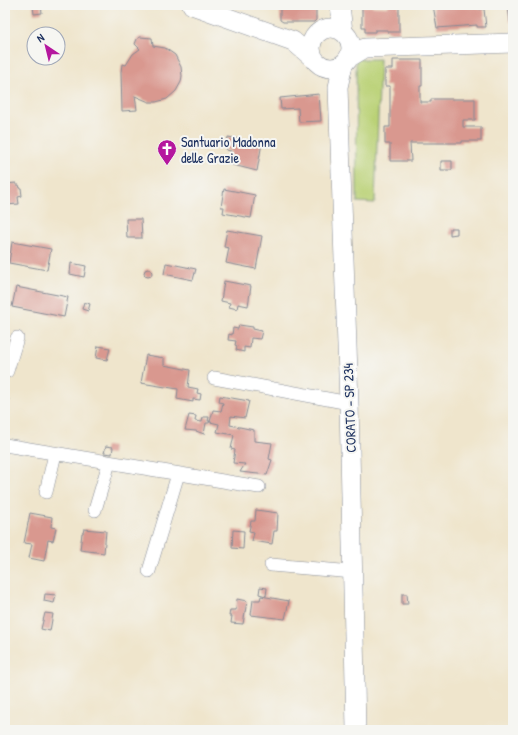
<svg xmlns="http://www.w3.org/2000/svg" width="518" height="735" viewBox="0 0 518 735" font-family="'Patrick Hand',sans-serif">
<rect width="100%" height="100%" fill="#f6f6f2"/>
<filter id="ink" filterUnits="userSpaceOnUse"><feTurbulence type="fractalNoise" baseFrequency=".025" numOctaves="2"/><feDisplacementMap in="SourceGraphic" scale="8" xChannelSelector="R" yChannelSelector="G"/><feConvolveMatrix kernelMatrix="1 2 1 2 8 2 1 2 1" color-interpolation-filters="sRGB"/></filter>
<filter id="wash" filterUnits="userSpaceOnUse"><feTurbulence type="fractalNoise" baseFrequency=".012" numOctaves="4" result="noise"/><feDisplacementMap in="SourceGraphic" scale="16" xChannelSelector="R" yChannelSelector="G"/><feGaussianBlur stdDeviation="0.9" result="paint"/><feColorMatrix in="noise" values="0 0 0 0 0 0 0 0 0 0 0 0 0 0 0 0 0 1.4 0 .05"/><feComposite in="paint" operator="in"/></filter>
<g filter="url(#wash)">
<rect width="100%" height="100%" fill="#efe5cc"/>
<path fill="#bad176" stroke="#6a806a" d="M356,59H380L375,203L357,202Z"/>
<g id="blocks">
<path fill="#d9988f" d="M41,5L42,13L34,14L33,6Z
M280,5H316V20L314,22H283L280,20Z
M388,5H399V32H388L387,30H375V32H365V27H362V6L388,7Z
M433,5H479V9H484L486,27H477V25L437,28Z
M508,5H513V22H510Z
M140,37L152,38L153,46L165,48L175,55L181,67L182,76L181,82L176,91L167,99L156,102H149L135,96L137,110L122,111L121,72L122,64L126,65L133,54L140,49L135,44L137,39Z
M393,60H422V86H420V102H431V99H475V120H463V127H481V141H462V143H410L411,161H390V144H385V127H390V86H385V69H393Z
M319,94L321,121L299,122L298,108L281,109L280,98Z
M228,137L262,143L257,171L229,164L231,151L226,150Z
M441,161H452V170H441Z
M16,183V185H19L20,188H21L22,196L18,197L19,204L5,205V184Z
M224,189L255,195L251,218L223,213L224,207H221Z
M126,219H141L142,238H127Z
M450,228H457V234L450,235Z
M227,230L262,236L256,269L226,263L229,248L224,247Z
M12,242L51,249L47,270L9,263Z
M71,263L86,266L84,277L70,274Z
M166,263L196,269L193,280L164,274Z
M144 273a4 4 0 1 1 8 0a4 4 0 1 1-8 0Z
M224,281L251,286L248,306L238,304L237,309L229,307L230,303L221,301Z
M16,287L68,297L64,317L12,307Z
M84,302L90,304L88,311L82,309Z
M239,325L253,327V329L262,331L260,339L251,338L250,348L244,347V352L236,350L237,346L235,345L236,341L228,340L229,334L232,335L233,328L238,329Z
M98,346L110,348L107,360L96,358Z
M146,355L164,358V365L190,370L188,387L198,389L197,393L201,394L200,400L193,399V402L177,399L178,389L141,383Z
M220,396L249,401L245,418L231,416L230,425L254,430V441L272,443L269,459L272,460L267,475L240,472L245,464L233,463L235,450L231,449L234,435L217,432L219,424L210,422L213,410L221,411L223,403L219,402Z
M5,399H9L6,420H5Z
M189,415L196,416L195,421L202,422L203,417H209L208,421H210L209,423H206L204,434L196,431L185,430Z
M106,446L113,447L112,454L104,453Z
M256,510L278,513L277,531H274L272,544L252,541L254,532L249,531L251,521H255Z
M30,513L52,517L51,527L56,528L53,541L48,540L44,561L29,558L32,544L24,543Z
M84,529L106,531L104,553L80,550L82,533H83Z
M233,530L244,531L243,549L232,548Z
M260,587L267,588L266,596L259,594Z
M45,594L56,595L54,603L44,601Z
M402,594H407L408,604H402Z
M261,596L289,601L285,619L251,615L253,600H260Z
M237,599L247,601L243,624L231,623L232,616H229L230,610H236Z
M45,613L53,614L50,631L41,629Z"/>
</g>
</g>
<g filter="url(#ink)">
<use href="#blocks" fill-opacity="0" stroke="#858a95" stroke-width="1"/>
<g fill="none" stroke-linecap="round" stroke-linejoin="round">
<defs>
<path id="street" d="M5,371H7L17,338
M214,378L349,403
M5,445L259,487
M46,492L55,454
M95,510L109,463
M271,565L353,572
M149,571L178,474"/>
<path id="secondary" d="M192,5L293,41L314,59
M340,5L343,32
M311 48a20 20 0 1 1 40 0a20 20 0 1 1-40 0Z
M350,57L365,48L513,43
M343,65L338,87L349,403L356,730"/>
</defs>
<use href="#street" stroke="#858a95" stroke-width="14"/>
<use href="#secondary" stroke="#858a95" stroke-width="20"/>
<use href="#street" stroke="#fff" stroke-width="13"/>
<use href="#secondary" stroke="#fff" stroke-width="19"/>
</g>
</g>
<defs>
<symbol id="church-pin" viewBox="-11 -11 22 30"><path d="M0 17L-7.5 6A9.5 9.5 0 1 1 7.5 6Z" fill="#b5179e" stroke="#f6f6f2"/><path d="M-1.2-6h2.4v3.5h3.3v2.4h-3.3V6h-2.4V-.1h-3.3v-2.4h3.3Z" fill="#fff"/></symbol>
</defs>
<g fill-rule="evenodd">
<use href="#church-pin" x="156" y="138" width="22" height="30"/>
</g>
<g text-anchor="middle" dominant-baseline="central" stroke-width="4" stroke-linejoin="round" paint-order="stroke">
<g font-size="14" fill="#1b2f5e" stroke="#f6f6f2" text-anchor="start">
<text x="181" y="141">Santuario Madonna<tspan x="181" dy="16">delle Grazie</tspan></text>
</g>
<g font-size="14" fill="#1b2f5e" stroke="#f6f6f2">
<text transform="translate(349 408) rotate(-92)">CORATO - SP 234</text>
</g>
</g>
<rect width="518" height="735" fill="none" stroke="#f6f6f2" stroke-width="20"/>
<g transform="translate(46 46) rotate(325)"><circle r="19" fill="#f6f6f2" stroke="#9ea6b7"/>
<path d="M0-3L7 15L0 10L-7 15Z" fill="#b5179e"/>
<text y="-6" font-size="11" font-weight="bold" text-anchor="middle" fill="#1b2f5e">N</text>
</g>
</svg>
